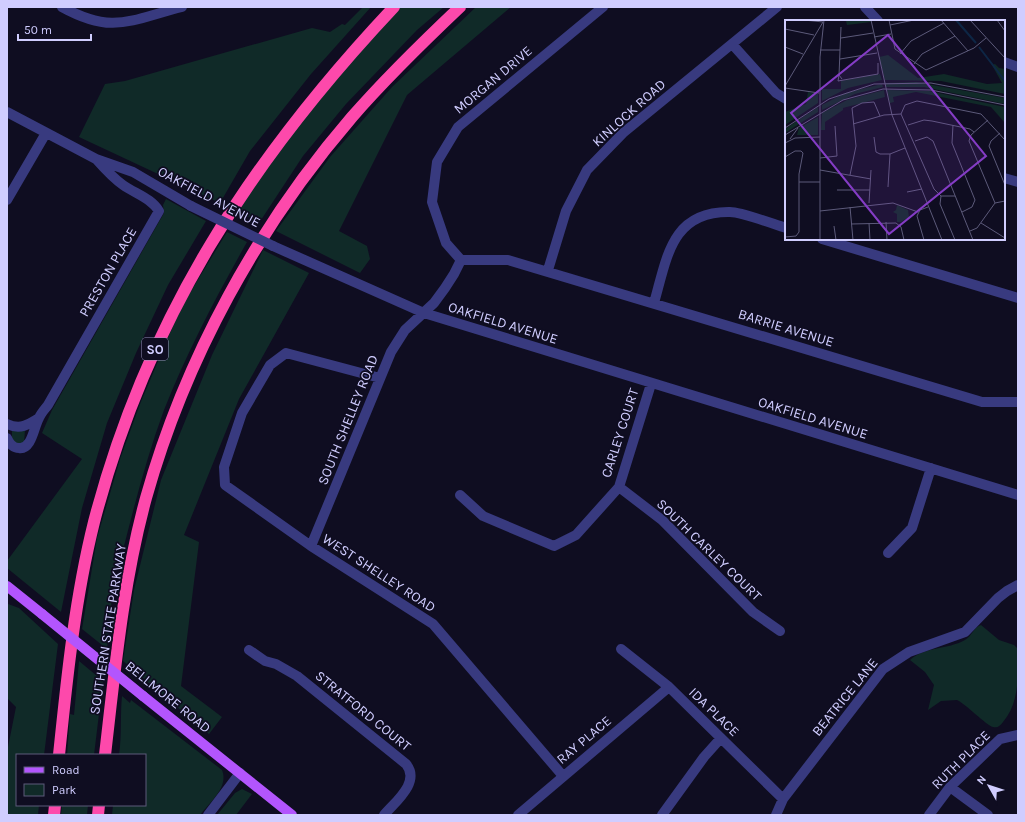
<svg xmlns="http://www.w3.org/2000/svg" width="1025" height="822" viewBox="0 0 1025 822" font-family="Karla,sans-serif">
<rect width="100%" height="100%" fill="#0f0d21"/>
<path fill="#102a28" d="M363,7H371L311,74L250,151L220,203L79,137L105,84L125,81L312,28L330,32L342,24L345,25Z
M401,7H444L417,30L346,104L303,156L259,223L237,211L306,113L360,50Z
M476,7H511L407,95L339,231L367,246L370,259L360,273L276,231L330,157L392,87Z
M166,199L206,221L168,285L136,353L107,423L82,508L61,612L7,568V561L82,459L42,433L52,410L164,213L163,205Z
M227,232L247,242C216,297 187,352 164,410C147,456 135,503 123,550L120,549L114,575L107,649L82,629L97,538L120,459L140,404L180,309Z
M263,250L309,273L239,399L184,535L199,542L181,686L222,717L209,734L123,661L134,590L161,480L212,355Z
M12,430H25L24,443L17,444L12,439Z
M8,604L19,608L58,644L44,755H17V805H39L38,815H7V752L16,707L7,698Z
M981,625L999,640L1014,645L1018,649C1018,674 1020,702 1003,722C1000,726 998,728 993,727C986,725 967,705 957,700L941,701L928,710L934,685L925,672L910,660C926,646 947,650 965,640C972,636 973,628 981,625Z
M79,661L103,681L94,755H67L70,714L74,715Z
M122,696L130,703L131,700L222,770C229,787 210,802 200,815H112L113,805H145V755H119C122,735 120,716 122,696Z
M242,789L252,794L236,815H217L235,793Z
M62,805H88L87,815H61Z"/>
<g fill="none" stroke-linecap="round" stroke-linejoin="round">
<path stroke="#383a7f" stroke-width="10" d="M62,7C113,35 130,20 182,7
M865,7L878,21
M732,44L776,93L786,99
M1004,62L1018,67
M7,112L96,159L133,172L191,206
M1004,178L1018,182
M7,200L46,133
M822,239L1018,298
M273,246L424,313L1018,495
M461,260L446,243L432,202L437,162L458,127L603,7
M548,270L566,211L587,170L623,133L777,7
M654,303C667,258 671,211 730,212C742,212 773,224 786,228
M380,378L286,353L270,365L242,413L224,467L225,485L311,546L433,624L563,776
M7,424C20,430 28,425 39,418
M7,438C9,443 13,448 19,448C32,450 34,426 39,418C41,413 45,409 48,405L159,211C151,198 136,194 123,185C113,178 104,168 96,159
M619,487L662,520L753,612L780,631
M460,495L483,516L554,546L576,535L619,487L651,384
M311,546L391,352L405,330L434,303L445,288L454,274L461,260H508L982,402H1018
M888,553L912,528L931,468
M621,649L669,687L783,799
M249,650L265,661L276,664L297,676L406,764C421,782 395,802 384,815
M950,787L988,815
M208,815L240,773
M518,815L669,687
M662,815L704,757L721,738
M776,815L783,799L883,669L909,652L965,632L998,598L1007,591L1018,585
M929,815L950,787L1000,739L1018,735"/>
<path stroke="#b355fd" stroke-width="10" d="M7,586L42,614
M143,696L292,815"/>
<path stroke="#fd49ab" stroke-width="12" d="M59,755C67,677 75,598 94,522C147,318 251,159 394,7
M105,755C115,669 123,582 146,498C185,359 258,226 352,117C386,78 423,42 460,7
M54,815L55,805
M98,815L99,805"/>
<path stroke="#383a7f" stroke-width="10" d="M191,206L273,246"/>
<path stroke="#b355fd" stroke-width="10" d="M42,614L143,696"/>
</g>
<g text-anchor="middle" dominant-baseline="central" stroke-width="3.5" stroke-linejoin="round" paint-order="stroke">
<rect fill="#0f0d21" stroke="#9693bc" stroke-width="1" x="142" y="338" width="26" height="22" rx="3"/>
<g font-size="13" font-weight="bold" fill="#d0cdff">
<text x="155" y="349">SO</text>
</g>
<g font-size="14" fill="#d0cdff" stroke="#0f0d21">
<text transform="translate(493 80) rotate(-40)">MORGAN DRIVE</text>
<text transform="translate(629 113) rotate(-42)">KINLOCK ROAD</text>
<text transform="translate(209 197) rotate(28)">OAKFIELD AVENUE</text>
<text transform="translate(108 272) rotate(-60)">PRESTON PLACE</text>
<text transform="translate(503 323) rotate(17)">OAKFIELD AVENUE</text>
<text transform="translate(786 328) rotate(17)">BARRIE AVENUE</text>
<text transform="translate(813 418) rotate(17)">OAKFIELD AVENUE</text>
<text transform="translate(348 420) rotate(-68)">SOUTH SHELLEY ROAD</text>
<text transform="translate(620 433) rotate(-72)">CARLEY COURT</text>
<text transform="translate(709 550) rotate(44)">SOUTH CARLEY COURT</text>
<text transform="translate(379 573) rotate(33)">WEST SHELLEY ROAD</text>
<text transform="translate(108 629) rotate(-81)">SOUTHERN STATE PARKWAY</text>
<text transform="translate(168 697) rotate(39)">BELLMORE ROAD</text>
<text transform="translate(845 697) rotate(-51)">BEATRICE LANE</text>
<text transform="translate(363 711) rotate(39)">STRATFORD COURT</text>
<text transform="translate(714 712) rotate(44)">IDA PLACE</text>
<text transform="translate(584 740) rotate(-40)">RAY PLACE</text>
<text transform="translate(961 760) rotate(-45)">RUTH PLACE</text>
</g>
</g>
<g transform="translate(785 20)">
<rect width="220" height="220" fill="#0f0d21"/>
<path d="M56,0H85L86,2L62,5L61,1ZM103,35L133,58L159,54L202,64L217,63L207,45L210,44L214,48L220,49V74L156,61L100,60L94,37ZM95,54L97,60L63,68L37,81V69H56V61ZM131,62L220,78V84L139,67H101V63ZM97,64L98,67L70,74L37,90V85L60,73ZM99,70L100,77L58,88V90L40,102V110H36L37,93L62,80ZM102,70L144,71L220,87V103L206,87L131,72L108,77L109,82L105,83ZM23,72L33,74V83L0,105V92L21,84ZM33,87V92L0,113V109ZM33,97V115H12L14,108ZM112,185L123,190L124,197L116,202H112V194L108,192L111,190Z" fill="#102a28"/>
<path fill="none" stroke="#0d2645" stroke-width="2" d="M171,0L191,23M194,27L220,61"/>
<path fill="none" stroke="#5c5a7a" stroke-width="1" d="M86,0L107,95L157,220M104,0L110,29L141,50L189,28L201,18M156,0L183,31M185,0L220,38M212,0L220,11M105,5L129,0M56,7L54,55L57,59M0,9L29,15M89,17L106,14M56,18L88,13M0,27L18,34M35,30H55M115,34L126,21L159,3M55,39L92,33M129,44L137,34L170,16M54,55L53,61L93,54V43M0,66L38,2L19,0M0,68L34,73M116,94L120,85L132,81L196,94L220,120M203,100L186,115L184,121L210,183M68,104L99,95L116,94L149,169L156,176H170M123,105L139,100L147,101L185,109L189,112M168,105L167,123L190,180L187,187L177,192M0,108L44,79L89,64L146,63L220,77M215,113L206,121L204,126L220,165M0,115L58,80L98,69L146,70L220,85M89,117L91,132L95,134H105L120,128M5,119L13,108M130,121L142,117L148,121L188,220M0,123L10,118L35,117M0,137L10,131H16L18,133L14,154V212L11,216L0,217M35,138L52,136L50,106M35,150L86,159M65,155L71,126L67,88L77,83L89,82L95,96M14,162H35M103,167L105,134M52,170H85M122,172L137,169M156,176L155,184L170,220M84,183L86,150M65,187L68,220M35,191L108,183L133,192M101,202L102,220M84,203L85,220M196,203L220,218M66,204L111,203L116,207L119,220M49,206L51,220M185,211L192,208L210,183L220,181M35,220V37L39,0M139,220L132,196L135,190L143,187"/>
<path fill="#843cc5" fill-opacity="0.15" stroke="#843cc5" stroke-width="2" d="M103,15L201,136L104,214L6,93Z"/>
<rect width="220" height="220" fill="none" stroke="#d0cdff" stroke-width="2"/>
</g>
<rect width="1025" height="822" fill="none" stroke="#d0cdff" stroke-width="16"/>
<rect x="16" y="754" width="130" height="52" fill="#0f0d21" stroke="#5c5a7a"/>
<rect x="24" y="767" width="20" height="6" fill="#b355fd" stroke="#5c5a7a"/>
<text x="52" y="774" font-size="12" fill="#d0cdff">Road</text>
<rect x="24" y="784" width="20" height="12" fill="#102a28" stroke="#5c5a7a"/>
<text x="52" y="794" font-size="12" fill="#d0cdff">Park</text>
<g transform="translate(989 786) rotate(309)" stroke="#0f0d21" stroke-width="3" paint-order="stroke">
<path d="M0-3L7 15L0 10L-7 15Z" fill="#d0cdff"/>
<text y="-6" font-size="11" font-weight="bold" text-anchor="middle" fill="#d0cdff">N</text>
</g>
<path d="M18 34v6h73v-6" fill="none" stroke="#d0cdff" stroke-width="2"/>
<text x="24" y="34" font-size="12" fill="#d0cdff" stroke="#0f0d21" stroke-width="3" paint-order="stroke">50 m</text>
</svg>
